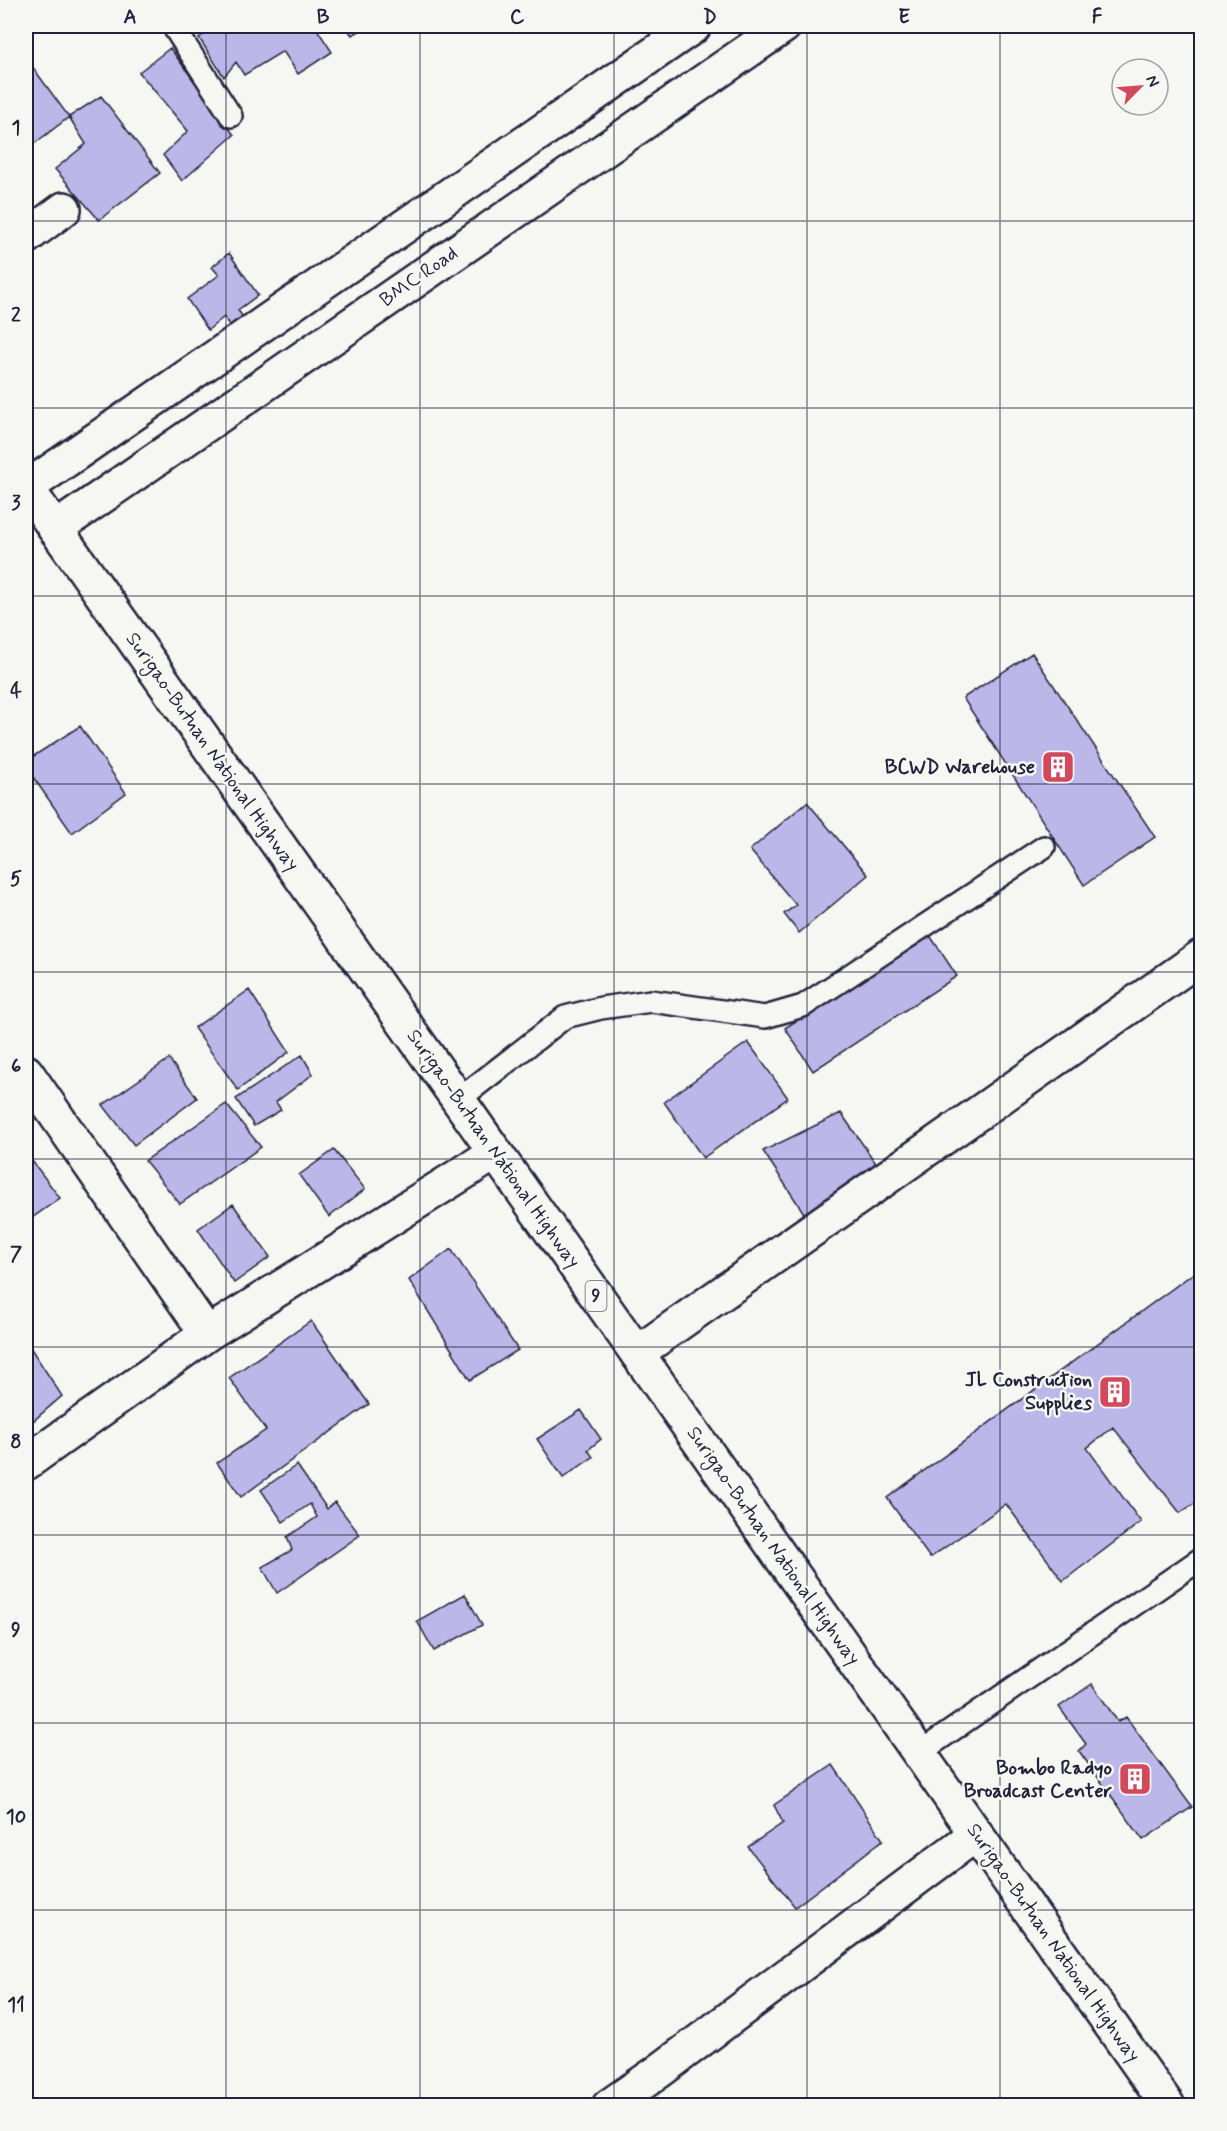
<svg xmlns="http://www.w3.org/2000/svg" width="1227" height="2131" viewBox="0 0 1227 2131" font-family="Mynerve,sans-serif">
<rect width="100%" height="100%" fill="#f6f6f2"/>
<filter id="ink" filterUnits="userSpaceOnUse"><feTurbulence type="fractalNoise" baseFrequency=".0167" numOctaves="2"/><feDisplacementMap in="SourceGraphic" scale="12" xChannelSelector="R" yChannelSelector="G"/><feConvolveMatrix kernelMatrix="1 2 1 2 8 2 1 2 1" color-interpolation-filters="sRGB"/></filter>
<g filter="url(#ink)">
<path fill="#bcb7e9" stroke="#22223b" stroke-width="1.5" d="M214,26H315L332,52L298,74L283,51L244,75L236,62L224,77L199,38L215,27Z
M345,26H369L352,35Z
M170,48L234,135L182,181L163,155L188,131L139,72Z
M26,58L69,117L26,150Z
M101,96L160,173L99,220L55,169L86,144L69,117Z
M229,253L258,295L238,310L244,319L232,328L224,317L208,330L187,299L219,275L212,267Z
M1032,653L1155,837L1084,885L963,698Z
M80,726L126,793L72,833L26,767V761Z
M807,802L868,875L799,933L784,914L796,905L750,850Z
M929,934L957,976L813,1071L785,1028Z
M249,990L289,1052L238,1090L194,1028Z
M748,1042L788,1098L703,1158L664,1102Z
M302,1055L313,1074L276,1102L281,1110L254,1126L236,1099Z
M169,1059L197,1098L134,1145L103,1105Z
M226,1104L261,1147L180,1204L145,1161Z
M841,1113L884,1175L811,1224L763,1151Z
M334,1150L365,1189L329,1217L299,1175Z
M26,1153L60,1198L26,1222Z
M233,1204L270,1257L234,1283L198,1229Z
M451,1249L518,1350L470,1380L409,1280Z
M1202,1267V1499L1180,1513L1113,1427L1087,1448L1141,1522L1063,1581L1006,1504L930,1558L887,1498Z
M311,1321L369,1404L241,1497L217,1463L266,1430L229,1378Z
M26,1341L62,1396L26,1427Z
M581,1410L601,1439L588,1450L593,1457L563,1478L537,1439Z
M297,1465L327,1509L335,1502L360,1535L277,1593L262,1567L292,1550L287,1537L317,1517L310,1504L283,1522L261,1490Z
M465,1594L482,1625L434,1651L417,1621Z
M1092,1684L1118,1722L1126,1717L1192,1807L1143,1840L1079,1751L1086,1744L1059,1707Z
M833,1765L883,1840L795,1907L748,1847L783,1823L774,1805Z"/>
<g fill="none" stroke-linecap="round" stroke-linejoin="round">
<defs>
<path id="lane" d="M173,26L231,116
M458,1100L565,1017L601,1008L651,1001L765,1017L803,1006L1044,847
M919,1753L1202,1558"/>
<path id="street" d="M26,237L64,209
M26,488L694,26
M55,529L784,26
M26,1072L207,1334
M637,1353L1202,956
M26,1463L207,1334L495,1153
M609,2106L658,2072L976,1834"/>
<path id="primary" d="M26,487L1168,2106"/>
</defs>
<use href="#lane" stroke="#22223b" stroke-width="26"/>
<use href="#street" stroke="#22223b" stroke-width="38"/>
<use href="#primary" stroke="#22223b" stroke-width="38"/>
<use href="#lane" stroke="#f6f6f2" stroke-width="21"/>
<use href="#street" stroke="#f6f6f2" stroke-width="33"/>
<use href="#primary" stroke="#f6f6f2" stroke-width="33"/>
</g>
</g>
<path fill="none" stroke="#22223b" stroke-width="1.5" stroke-opacity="0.55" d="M226,26V2106M420,26V2106M614,26V2106M807,26V2106M1000,26V2106M26,221H1202M26,408H1202M26,596H1202M26,784H1202M26,972H1202M26,1159H1202M26,1347H1202M26,1535H1202M26,1723H1202M26,1910H1202"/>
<defs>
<symbol id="building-square" viewBox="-11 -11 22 22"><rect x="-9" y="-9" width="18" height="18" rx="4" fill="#d1495b" stroke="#f6f6f2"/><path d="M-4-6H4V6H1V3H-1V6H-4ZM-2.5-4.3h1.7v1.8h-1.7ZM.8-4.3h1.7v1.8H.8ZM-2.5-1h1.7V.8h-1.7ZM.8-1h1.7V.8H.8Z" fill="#fff"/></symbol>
</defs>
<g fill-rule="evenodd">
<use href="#building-square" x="1039" y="748" width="38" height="38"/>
<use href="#building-square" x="1096" y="1373" width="38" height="38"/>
<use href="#building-square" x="1116" y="1760" width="38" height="38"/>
</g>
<g text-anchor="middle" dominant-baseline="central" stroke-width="5" stroke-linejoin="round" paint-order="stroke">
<rect fill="#f6f6f2" stroke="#626272" stroke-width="1.5" x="585.5" y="1281" width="21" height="30" rx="4.5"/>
<g font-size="18" font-weight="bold" fill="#22223b">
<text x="596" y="1296">9</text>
</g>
<g font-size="20" fill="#22223b" stroke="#f6f6f2">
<text transform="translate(419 277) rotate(-35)">BMC Road</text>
<text transform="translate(212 752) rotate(55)">Surigao-Butuan National Highway</text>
<text transform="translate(493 1149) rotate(55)">Surigao-Butuan National Highway</text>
<text transform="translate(773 1546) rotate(55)">Surigao-Butuan National Highway</text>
<text transform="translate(1053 1943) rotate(55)">Surigao-Butuan National Highway</text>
</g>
<g font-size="20" font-weight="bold" fill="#22223b" stroke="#f6f6f2" text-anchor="end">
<text x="1035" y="767">BCWD Warehouse</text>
<text x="1092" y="1380">JL Construction<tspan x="1092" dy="23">Supplies</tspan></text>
<text x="1112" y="1768">Bombo Radyo<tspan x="1112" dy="23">Broadcast Center</tspan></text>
</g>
</g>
<rect width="1227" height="2131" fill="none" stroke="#f6f6f2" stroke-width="66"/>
<g transform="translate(1140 87) rotate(65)"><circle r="28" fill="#f6f6f2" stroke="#a1a1a9" stroke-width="1.5"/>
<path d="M0-4.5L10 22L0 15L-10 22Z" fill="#d1495b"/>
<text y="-9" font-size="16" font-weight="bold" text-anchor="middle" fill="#22223b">N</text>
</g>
<rect x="33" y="33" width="1161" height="2065" fill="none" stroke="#22223b" stroke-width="2"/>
<g font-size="20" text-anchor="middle" font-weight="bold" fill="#22223b">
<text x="130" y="23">A</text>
<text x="323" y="23">B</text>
<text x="517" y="23">C</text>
<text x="710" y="23">D</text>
<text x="904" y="23">E</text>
<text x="1097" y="23">F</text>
<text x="16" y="134">1</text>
<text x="16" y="321">2</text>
<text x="16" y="509">3</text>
<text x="16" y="697">4</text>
<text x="16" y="885">5</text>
<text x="16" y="1072">6</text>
<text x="16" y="1260">7</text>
<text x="16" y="1448">8</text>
<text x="16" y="1636">9</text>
<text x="16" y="1823">10</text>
<text x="16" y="2011">11</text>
</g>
</svg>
